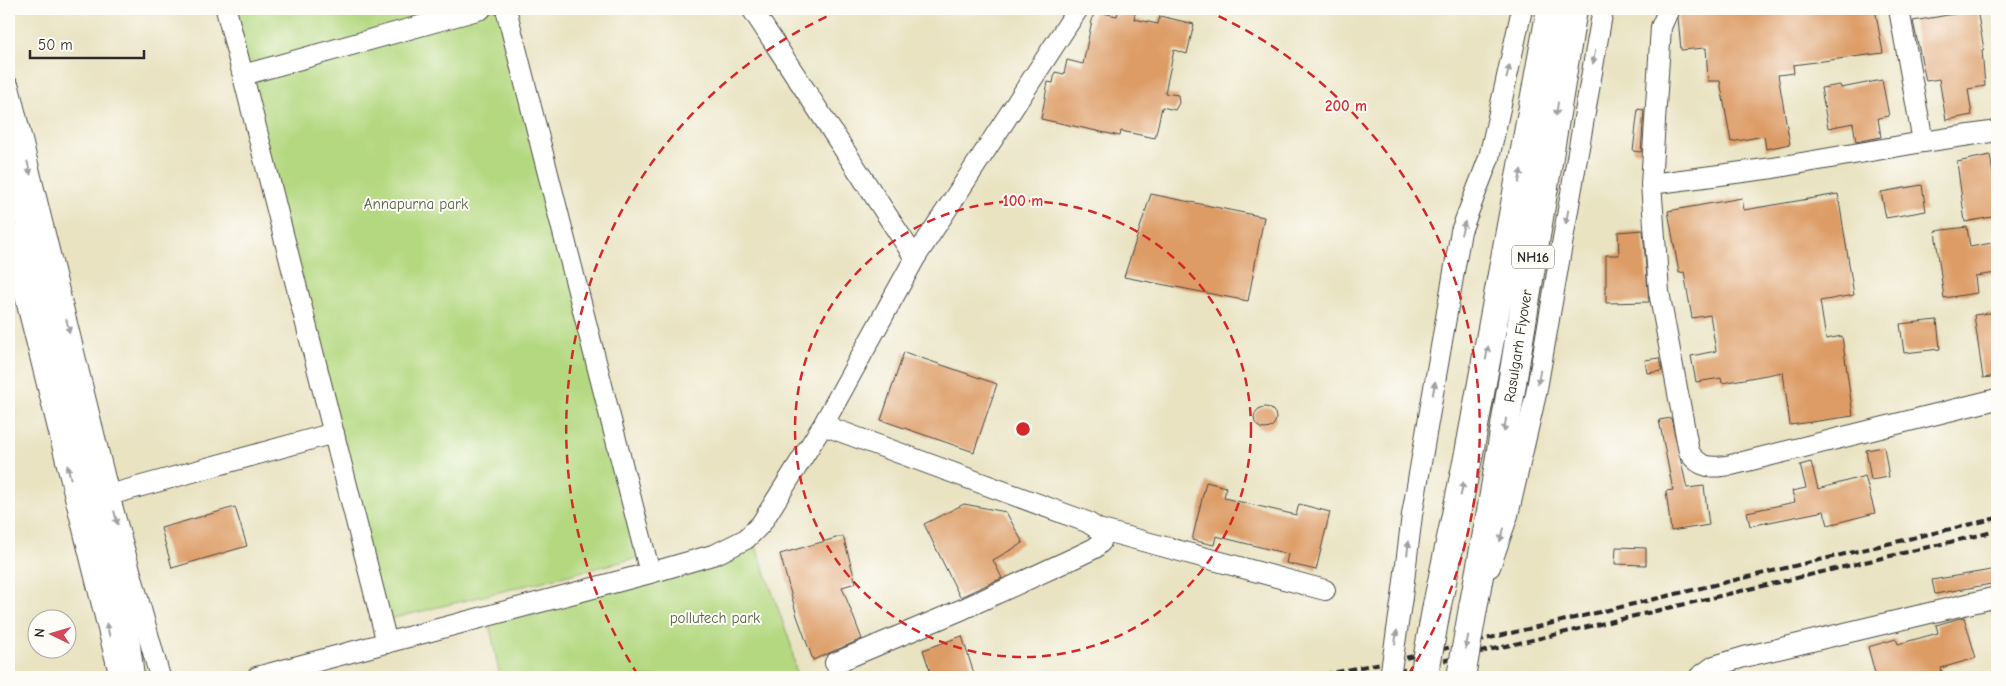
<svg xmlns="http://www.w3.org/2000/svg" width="2006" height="686" viewBox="0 0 2006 686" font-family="'Comic Neue',sans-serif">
<rect width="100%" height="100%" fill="#fdfcf7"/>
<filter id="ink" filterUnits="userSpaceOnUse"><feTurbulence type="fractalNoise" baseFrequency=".02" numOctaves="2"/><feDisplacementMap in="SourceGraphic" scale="10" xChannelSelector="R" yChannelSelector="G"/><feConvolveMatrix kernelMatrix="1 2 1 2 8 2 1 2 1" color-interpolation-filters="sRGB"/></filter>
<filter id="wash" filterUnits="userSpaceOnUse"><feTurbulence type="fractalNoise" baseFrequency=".0096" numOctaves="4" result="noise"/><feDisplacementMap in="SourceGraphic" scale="20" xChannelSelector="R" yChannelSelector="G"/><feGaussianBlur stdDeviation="1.12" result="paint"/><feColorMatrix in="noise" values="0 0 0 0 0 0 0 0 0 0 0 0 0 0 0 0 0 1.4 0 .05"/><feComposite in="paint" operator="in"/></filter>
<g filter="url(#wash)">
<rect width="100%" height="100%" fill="#e9e3c2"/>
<path fill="#b4d880" stroke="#708256" d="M226,9H506L645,556L382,621Z
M753,538L791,645L797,677H500L488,617Z"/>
<g id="blocks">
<path fill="#dd9c66" d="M1119,9H1136L1134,19L1158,24L1160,16L1194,24L1187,54L1174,50L1165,93L1178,95L1179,103L1175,110L1162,107L1155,138L1121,131L1120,136L1041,119L1048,82L1053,83L1055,72L1064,74L1067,60L1083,64L1094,11L1117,16Z
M1681,9H1875L1883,53L1793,65L1794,73L1778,75L1790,144L1766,149L1764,136L1731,142L1720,81H1708L1706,48L1681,50L1678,17Z
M1977,10L1984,49L1982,50L1985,86L1968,89L1972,115L1946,120L1939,79L1926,81L1913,21Z
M1882,80L1889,116L1878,118L1881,137L1856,142L1853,123L1828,128L1821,88L1840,85L1841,88Z
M1638,109L1644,110L1641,152L1633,151Z
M1990,155L1993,174L1997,173V216L1965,222L1957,162Z
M1922,185L1926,211L1886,218L1881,192Z
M1151,194L1264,217L1248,301L1124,277Z
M1838,194L1854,295L1820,301L1826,339L1842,336L1853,416L1790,425L1783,372L1722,383L1721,378L1696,382L1691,356L1716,351L1710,315L1692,318L1684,272L1679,273L1668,211L1742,198L1744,210Z
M1967,227L1970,247L1997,242V273L1975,276L1977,293L1944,298L1935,231Z
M1643,230L1649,302L1606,303V255H1619L1618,232Z
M1997,312V376L1983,378L1974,315Z
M1937,320L1940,349L1904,353L1900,324Z
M904,352L997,384L974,452L881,420Z
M1659,358L1662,371L1647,373L1645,360Z
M1254 418a11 11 0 1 1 22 0a11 11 0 1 1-22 0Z
M1671,418L1687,488L1704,486L1709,525L1671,531L1666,491L1673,490L1659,420Z
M1884,447L1889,477L1871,480L1866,450Z
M1811,462L1818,489L1865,476L1875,513L1828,525L1824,511L1750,526L1747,512L1795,502L1792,491L1806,488L1800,465Z
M1206,482L1226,487L1224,498L1296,515L1299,504L1330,512L1316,570L1286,563L1288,554L1216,536L1214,545L1192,540Z
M964,504L1006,512L1023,543L993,560L1002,578L960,597L924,524Z
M235,507L247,546L172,568L161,528Z
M843,536L856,583L842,587L862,639L813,660L797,616L780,554Z
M1616,547L1646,548V565L1615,564Z
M1997,569V583L1935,594L1932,580Z
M1964,617L1976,658L1941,668L1942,672L1922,677H1876L1868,647L1896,639L1898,644L1938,633L1936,625Z
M962,636L975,677H932L923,650Z"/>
</g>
</g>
<g filter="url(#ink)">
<use href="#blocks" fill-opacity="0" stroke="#484742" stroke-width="1"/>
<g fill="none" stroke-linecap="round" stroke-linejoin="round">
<defs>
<path id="minor" d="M226,9L387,643
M506,9L650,573
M752,9L915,258
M1669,9L1661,27L1651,184L1659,292L1689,452C1700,469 1713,468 1731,465L1997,399
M243,75L481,9
M9,87L109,495L160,677
M1923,142L1997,131
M9,156L130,645L134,677
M1651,184L1773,168L1923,142L1899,9
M9,232L120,677
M823,425L1087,522L1098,529L1102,535L1101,542L1095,548L1074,558L963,609L835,663
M109,495L334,433
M1098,529L1325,590
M1490,567L1508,515L1536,394L1603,9
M1402,597L1412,515L1461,231L1489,158L1522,9
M257,677L650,573L716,554L746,539L761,524L823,425L915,258L1078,9
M1699,677L1714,666L1744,657L1997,597"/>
<path id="highway" d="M1437,605L1469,453L1551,9
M1473,608L1492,506L1573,9"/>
</defs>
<use href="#minor" stroke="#484742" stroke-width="22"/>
<use href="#highway" stroke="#484742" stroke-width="30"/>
<use href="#minor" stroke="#fff" stroke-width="20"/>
<use href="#highway" stroke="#fff" stroke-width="28"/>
<path stroke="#2b2b2b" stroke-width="4" stroke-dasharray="8 4" stroke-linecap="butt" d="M1312,677L1401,659L1997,518
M1374,677L1997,531"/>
<defs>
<path id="minor-bridge" d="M1390,677L1402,597"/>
<path id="highway-bridge" d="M1424,677L1437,605
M1461,677L1473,608"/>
</defs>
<use href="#minor-bridge" stroke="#484742" stroke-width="22" stroke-linecap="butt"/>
<use href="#highway-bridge" stroke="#484742" stroke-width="30" stroke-linecap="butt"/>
<use href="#minor-bridge" stroke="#fff" stroke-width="20"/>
<use href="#highway-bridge" stroke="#fff" stroke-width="28"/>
</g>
<defs><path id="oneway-solid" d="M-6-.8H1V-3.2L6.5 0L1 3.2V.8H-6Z" transform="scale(1.25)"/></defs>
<g fill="#a0a0a0">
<use href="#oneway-solid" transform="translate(1594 57) rotate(100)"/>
<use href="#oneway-solid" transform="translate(1508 72) rotate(-77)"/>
<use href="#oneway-solid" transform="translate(1557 109) rotate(99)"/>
<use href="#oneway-solid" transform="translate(29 168) rotate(76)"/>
<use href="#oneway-solid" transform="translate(1520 176) rotate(-80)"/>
<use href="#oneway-solid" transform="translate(1567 217) rotate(100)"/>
<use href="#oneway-solid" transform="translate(1463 228) rotate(-73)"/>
<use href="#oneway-solid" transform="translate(68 326) rotate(76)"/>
<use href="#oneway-solid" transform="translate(1487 353) rotate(-80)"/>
<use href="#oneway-solid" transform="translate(1539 377) rotate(100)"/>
<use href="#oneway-solid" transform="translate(1434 388) rotate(-80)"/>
<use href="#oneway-solid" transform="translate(1505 425) rotate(99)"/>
<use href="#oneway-solid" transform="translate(69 472) rotate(-104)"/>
<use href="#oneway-solid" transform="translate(1462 489) rotate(-79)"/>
<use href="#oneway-solid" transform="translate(116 518) rotate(75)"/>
<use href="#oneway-solid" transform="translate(1502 535) rotate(107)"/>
<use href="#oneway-solid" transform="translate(1408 548) rotate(-83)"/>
<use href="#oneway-solid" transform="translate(108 630) rotate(-104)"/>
<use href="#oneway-solid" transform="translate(1396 637) rotate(-82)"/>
<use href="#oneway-solid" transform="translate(1467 642) rotate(100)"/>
</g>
</g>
<g fill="none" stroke="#d62828" stroke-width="2.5" stroke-dasharray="9 6">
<circle cx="1023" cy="429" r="228"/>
<path d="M638 675A457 457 0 0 1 841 10M1205 10A457 457 0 0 1 1408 675"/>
</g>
<g text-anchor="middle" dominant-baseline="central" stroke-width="4" stroke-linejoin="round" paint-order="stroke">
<rect fill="#fdfcf7" stroke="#6a6a68" stroke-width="1" x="1512" y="245.5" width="42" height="23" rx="4"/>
<g font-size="14" font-weight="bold" fill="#2b2b2b">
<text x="1533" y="257">NH16</text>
</g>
<g font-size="15" fill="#545f44" stroke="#fdfcf7">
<text x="416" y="204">Annapurna park</text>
<text x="715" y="618">pollutech park</text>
</g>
<g font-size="15" fill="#2b2b2b" stroke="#fdfcf7">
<text transform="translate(1518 346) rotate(-81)">Rasulgarh Flyover</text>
</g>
</g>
<circle cx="1023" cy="429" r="8" fill="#d62828" stroke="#fdfcf7" stroke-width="2.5"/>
<g font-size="15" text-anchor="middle" font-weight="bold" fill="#d62828" stroke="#fdfcf7" stroke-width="4" stroke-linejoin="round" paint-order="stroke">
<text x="1346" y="111">200 m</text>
<text x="1023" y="206">100 m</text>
</g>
<rect width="2006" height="686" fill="none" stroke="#fdfcf7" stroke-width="30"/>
<g transform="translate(52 634) rotate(275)"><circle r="24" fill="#fdfcf7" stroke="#a9a8a5"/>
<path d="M0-4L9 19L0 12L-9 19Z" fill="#d1495b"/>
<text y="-8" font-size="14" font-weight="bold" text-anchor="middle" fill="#2b2b2b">N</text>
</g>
<path d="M30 50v8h114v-8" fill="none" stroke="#2b2b2b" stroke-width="2.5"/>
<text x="38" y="50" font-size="15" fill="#2b2b2b" stroke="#fdfcf7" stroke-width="4" paint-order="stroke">50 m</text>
</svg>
